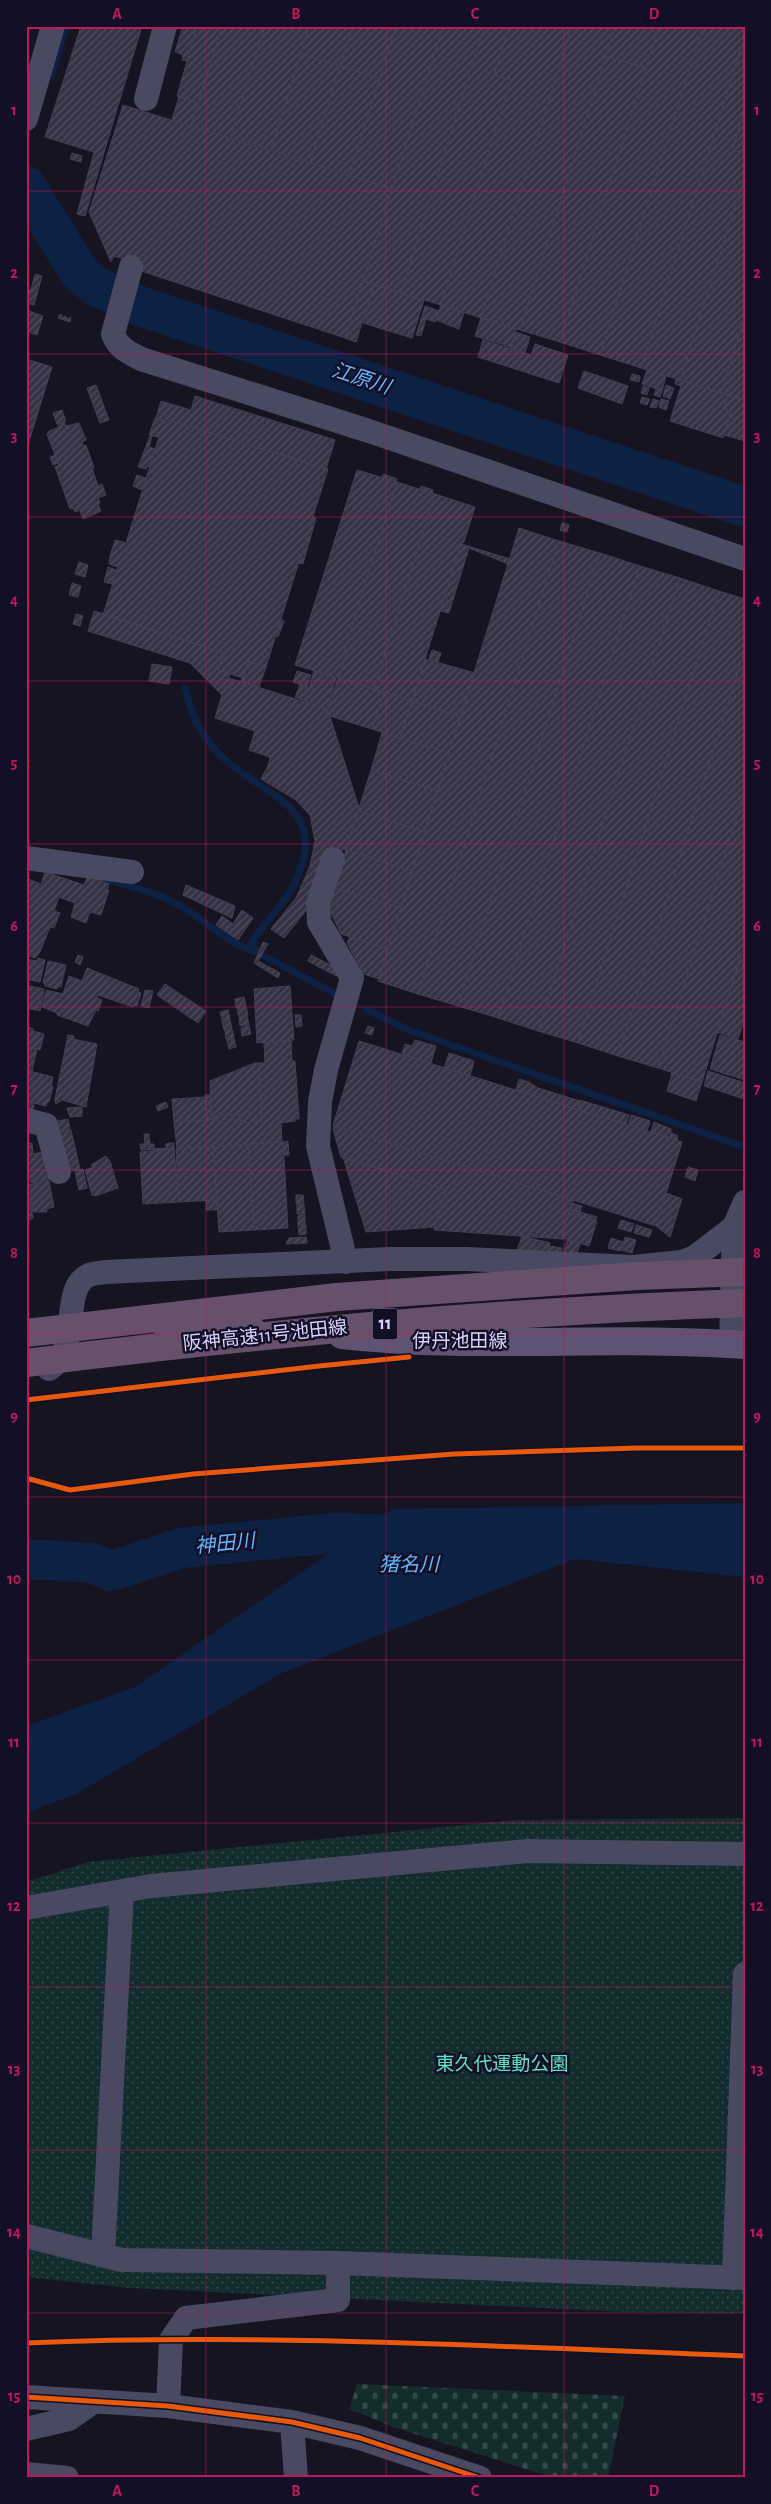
<svg xmlns="http://www.w3.org/2000/svg" width="771" height="2504" viewBox="0 0 771 2504" font-family="'Alegreya Sans','Noto Sans JP',sans-serif">
<defs>
<pattern id="cemetery-stones" width="16" height="16" patternUnits="userSpaceOnUse" patternTransform="scale(1.25)"><rect width="16" height="16" fill="#132c2d"/><path d="M2 7V4a2 2 0 0 1 4 0v3zM10 15v-3a2 2 0 0 1 4 0v3z" fill="#354a4c"/></pattern>
<pattern id="park-dots" width="8" height="8" patternUnits="userSpaceOnUse" patternTransform="scale(1.25)"><rect width="8" height="8" fill="#132c2d"/><path d="M2 2h.1M6 6h.1" fill="none" stroke="#354a4c" stroke-width="1.8" stroke-linecap="round"/></pattern>
<pattern id="building-hatch" width="6" height="6" patternUnits="userSpaceOnUse" patternTransform="scale(1.25)"><rect width="6" height="6" fill="#343243"/><path d="M-1 1l2-2M0 6l6-6M5 7l2-2" fill="none" stroke="#514f5f"/></pattern>
</defs>
<rect width="100%" height="100%" fill="#161421"/>
<path fill="url(#cemetery-stones)" d="M357,2384L625,2396L608,2478L551,2477L396,2428L349,2409Z"/>
<path fill="url(#park-dots)" d="M745,1818V2313L625,2312L130,2288L26,2277V1882L88,1862L516,1820Z"/>
<path fill="#0d2144" d="M745,1503V1577L575,1559L282,1673L76,1794L26,1813V1726L135,1687L393,1509Z"/>
<g fill="none" stroke-linecap="round" stroke-linejoin="round">
<path stroke="#0d2144" stroke-width="7" d="M51,77L66,26
M185,688C193,716 196,729 217,752C260,797 336,804 293,886C283,905 267,921 254,938L251,946L264,956L334,993
M99,878C126,885 154,891 179,905C204,918 227,944 255,951
M367,1010L411,1031L745,1147"/>
<path stroke="#0d2144" stroke-width="40" d="M26,186L79,272L95,286L140,306L745,507
M26,1559L92,1563L111,1571L181,1548L333,1533L411,1535"/>
</g>
<path fill="url(#building-hatch)" stroke="#433f54" d="M81,26H142L85,216L77,214L94,152L45,137Z
M183,26H197L187,61L182,60L183,55L175,52Z
M197,26H222L198,103L177,96Z
M222,26H265L230,138L191,126Z
M265,26H309L271,150L230,138Z
M309,26H342L352,29L340,66L301,54Z
M353,26H396L380,79L340,66Z
M396,26H443L392,189L349,175Z
M443,26H484L401,293L363,281Z
M484,26H509L494,75L511,80L441,305L401,293Z
M509,26H572L481,318L441,305L511,80L494,75Z
M572,26H615L520,330L481,318Z
M615,26H651L658,29L646,68L606,56Z
M659,26H703L600,355L560,342Z
M703,26H745V36L641,368L600,355Z
M745,36V110L732,150L745,154V175L680,380L641,368Z
M301,54L340,66L310,163L271,150Z
M606,56L646,68L560,342L520,330Z
M340,66L380,79L349,175L310,163Z
M179,97L198,103L191,126L172,119Z
M123,105L392,189L345,338L135,269L137,263L114,256L111,262L89,212Z
M745,110V154L732,150Z
M72,153L82,156L81,162L70,159Z
M745,175V316L721,393L680,380Z
M35,274L42,276L34,305L27,303L29,294L26,293V289L31,290Z
M363,281L374,284L356,342L345,338Z
M374,284L424,300L412,338L363,323Z
M441,305L464,312L459,329L436,320Z
M425,306L439,311L435,322L426,319L421,336L416,335Z
M26,310L43,316L37,335L26,331Z
M60,314L64,318L65,316L68,319L71,317L70,322L58,318Z
M745,316V400L721,393Z
M481,318L516,329L511,347L475,336Z
M516,332L530,337L525,353L511,349Z
M483,340L531,355L535,344L568,355L559,383L478,357Z
M26,359L52,367L26,451Z
M647,370L666,376L662,391L642,384Z
M584,371L628,386L622,404L578,388Z
M632,374L640,376L639,382L630,380Z
M676,379L728,395L724,409L731,411L723,438L670,421L681,386L675,384Z
M96,385L109,420L100,423L87,388Z
M666,385L674,388L670,399L663,396Z
M643,386L649,388L647,395L641,393Z
M656,389L662,391L660,397L654,395Z
M728,395L745,400V441L724,435L731,411L724,409Z
M195,396L335,440L326,469L165,419L164,421L156,418L161,401L191,410Z
M642,397L650,399L647,405L640,403Z
M653,399L659,401L656,408L650,407Z
M661,399L669,401L666,410L659,407Z
M62,410L66,421L57,424L53,413Z
M155,418L164,421L165,419L328,469L266,667L249,661L243,678L218,670L224,653L103,615L118,567L109,564L110,556L115,540L126,543L159,437L149,435Z
M64,422L66,426L79,423L86,440L82,442L83,446L86,445L94,468H92L98,486L102,484L106,495L98,498L100,503L75,512L73,508L70,509L55,467L59,465L47,434L49,431L59,427L58,424Z
M150,436H152L149,447L155,449L149,467L147,466L146,469L138,467Z
M55,455L58,463L53,465L50,457Z
M357,470L397,482L344,652L347,653L339,678L295,665Z
M383,474L397,479L396,482L382,478Z
M137,475L146,478L142,490L133,486Z
M397,482L435,494L374,689L339,678L347,653L344,652Z
M421,486L433,490L432,493L420,490Z
M435,494L475,507L464,542L461,544L412,701L374,689Z
M98,504L101,511L83,519L80,511Z
M313,517L316,518L303,564L299,563Z
M562,523L569,525L567,532L560,530Z
M519,528L559,541L418,994L378,981Z
M559,541L600,553L458,1006L418,994Z
M461,544L510,559L508,564L469,548L449,613L440,611Z
M600,553L640,566L498,1018L458,1006Z
M79,562L88,565L85,577L75,574Z
M640,566L680,578L538,1031L498,1018Z
M108,567L116,570L112,584L104,582Z
M680,578L719,591L578,1043L538,1031Z
M72,583L81,586L78,597L69,595Z
M719,591L745,599V649L618,1056L578,1043Z
M94,611L224,653L218,670L230,673L229,678L327,709L326,715L330,716L359,808L346,849L329,854L308,908L284,938L271,929L296,898L310,866L315,841L310,815L296,800L261,779L268,766L270,757L249,750L255,731L215,718L222,695L190,663L88,631Z
M76,614L83,616L80,626L73,624Z
M281,620L284,621L278,637L276,636Z
M745,649V790L658,1068L618,1056Z
M432,650L441,653L438,662L429,659Z
M425,659L475,673L461,717L412,701Z
M249,661L266,667L259,687L241,681Z
M152,664L172,667L169,684L149,681Z
M297,671L311,675L307,687L293,682Z
M314,671L336,678L327,709L295,697L300,685L309,688Z
M338,678L384,692L372,729L326,715Z
M384,692L412,701L400,738L372,729Z
M412,701L461,717L449,753L400,738Z
M382,733L449,753L438,791L371,770Z
M371,770L438,791L425,832L358,811Z
M745,790V943L702,1082L658,1068Z
M358,811L425,832L413,871L346,850Z
M346,850L413,871L401,908L334,888Z
M45,872L84,885L88,876L109,884L107,890H109L101,915L90,912L86,923L71,917L75,903L59,897L54,911L60,913L54,928L50,927L40,952L35,958L26,955V884L28,879L41,884Z
M186,885L235,906L232,918L183,895Z
M334,888L401,908L388,949L341,934L328,907Z
M242,910L253,918L238,940L216,925L222,916L233,924Z
M350,937L388,949L379,979L364,974L347,943Z
M263,942L268,944L258,961L280,973L278,978L254,963Z
M741,954L745,955V1017L738,1039L717,1032Z
M78,955L83,957L80,965L75,962Z
M311,955L340,970L336,976L308,961Z
M38,958L45,960L40,982L26,979V959L37,961Z
M48,961L66,965L61,987L58,986L57,989L45,986V983H43Z
M87,968L139,989L138,992L141,993L137,1006L134,1005L133,1007L98,995L97,998L102,1000L98,1011L96,1010L88,1026L57,1015V1013L42,1007L46,990L63,994L69,976L82,981Z
M165,984L206,1011L198,1023L157,995Z
M29,986L44,989L40,1011L26,1008Z
M290,986L294,1040L257,1043L254,989Z
M145,990L153,991L149,1008L141,1006Z
M244,997L246,1006L236,1008L235,999Z
M246,1007L248,1015L239,1017L237,1009Z
M228,1010L230,1019L222,1020L220,1012Z
M295,1015H301L302,1026L296,1027Z
M247,1016L249,1025L240,1026L239,1018Z
M230,1020L232,1028L224,1030L222,1021Z
M26,1026L33,1029V1031L44,1034L40,1050L30,1047L26,1062Z
M249,1026L251,1034L242,1036L241,1028Z
M368,1026L374,1028L372,1035L365,1033Z
M232,1029L234,1037L226,1039L225,1031Z
M68,1035L74,1036L73,1039L97,1044L86,1107L62,1100L56,1104L55,1099Z
M720,1035L745,1042V1080L710,1069Z
M234,1038L236,1047L229,1049L227,1040Z
M415,1040L436,1046L431,1063L402,1054L405,1044L412,1046Z
M291,1041L292,1061H295L299,1119H295V1121L281,1123L282,1142L177,1149L174,1122L207,1120L205,1095H211V1120H214V1116L240,1114V1123L262,1121L259,1063H265L264,1043Z
M359,1041L682,1142L656,1226L333,1125Z
M30,1047L37,1049L32,1071L26,1070Z
M449,1053L474,1061L470,1076L444,1068Z
M255,1063H259L262,1121L240,1123V1114L214,1116V1120H211L210,1081Z
M26,1070L53,1077L51,1086H53L49,1102H47L46,1106L26,1101Z
M708,1071L745,1083L744,1099L704,1086Z
M672,1073L702,1082L696,1101L667,1091Z
M519,1079L529,1082L538,1088L580,1101L578,1110L516,1090Z
M206,1097L207,1120L174,1122L172,1099Z
M580,1100L629,1115L626,1124L578,1110Z
M26,1102L34,1104L32,1113L26,1111Z
M166,1102L168,1107L158,1111L156,1106Z
M82,1107V1116L70,1117L67,1108Z
M631,1115L650,1121L647,1131L628,1125Z
M68,1119L70,1129L56,1132L53,1122Z
M654,1122L671,1129V1133L678,1136L677,1140L651,1132Z
M334,1126L573,1200L562,1235L564,1236L563,1239L434,1230L446,1190L341,1157L333,1129Z
M71,1130L80,1169L67,1172L56,1133Z
M144,1134H149L150,1144H145Z
M288,1141L289,1155H284L283,1142Z
M283,1142L288,1228L254,1230L248,1144Z
M32,1143L33,1154L43,1152L49,1180L31,1183L30,1178L27,1179L26,1144Z
M169,1143H174V1149L141,1150L140,1144H154V1149L166,1148V1144Z
M248,1144L254,1230L219,1232L213,1147Z
M199,1147H213L217,1200L179,1202L176,1149Z
M174,1149L179,1202L143,1204L140,1152Z
M106,1156L110,1161L118,1188L95,1196L92,1195L85,1170L93,1167L91,1165Z
M343,1157L446,1190L435,1227L366,1232Z
M688,1167L698,1170L695,1181L685,1177Z
M83,1169L87,1188L79,1190L75,1171Z
M26,1180L30,1202H26Z
M49,1181L54,1207L46,1209L47,1212H33L28,1185Z
M666,1193L682,1199L670,1237L656,1226Z
M296,1195H303L304,1204H296Z
M206,1200H217L218,1210H206Z
M26,1202H30L33,1218L26,1222Z
M572,1203L582,1206L580,1212L570,1209Z
M297,1205H304L305,1214H297Z
M570,1209L597,1217L595,1221L569,1213Z
M569,1213L597,1221L589,1246L563,1238L562,1235Z
M305,1215V1224L298,1225V1216Z
M621,1220L634,1224L631,1232L618,1228Z
M298,1225H306V1234L299,1235Z
M636,1225L652,1230L649,1237L634,1233Z
M522,1236L550,1243L545,1258L516,1253Z
M306,1237L307,1243L286,1244L289,1238Z
M625,1237L636,1240L632,1253L621,1250Z
M611,1238L623,1242L620,1251L608,1248Z
M567,1240L580,1244L575,1259L563,1255Z
M549,1246L562,1248L561,1257L548,1255Z"/>
<g fill="none" stroke-linecap="round" stroke-linejoin="round">
<path stroke="#4a4962" stroke-width="24" d="M146,99L165,26
M26,119L53,26
M131,267L113,334C118,348 128,352 141,359L366,430L745,559
M26,858L132,872
M333,859L318,903L319,922L352,978L326,1070L320,1102L318,1146L346,1262
M26,1120L46,1125L59,1172
M731,1344L734,1227L745,1202
M49,1369C83,1348 59,1289 89,1275C94,1273 100,1273 105,1272L390,1259H466L633,1267L682,1262L695,1257L734,1227
M26,1908L151,1886L528,1851L745,1854
M26,2236L122,2260L338,2263L745,2278
M103,2255L122,1891
M734,2278L745,1974
M26,2397L168,2406L292,2422L360,2438L480,2478
M168,2406L171,2340L186,2318L338,2300V2263
M292,2422L296,2478
M26,2429L69,2419L93,2402
M26,2474L67,2478"/>
<path stroke="#5e5373" stroke-width="28" d="M165,1324L252,1330
M342,1335C476,1350 611,1335 745,1345"/>
<path stroke="#67516a" stroke-width="28" d="M26,1333L337,1297L637,1276L745,1272
M26,1363C265,1333 504,1311 745,1303"/>
<defs>
<path id="cycleway" d="M26,1400L319,1366L409,1357
M26,1478L70,1490L193,1474L454,1454L636,1448H745
M26,2343C266,2333 506,2347 745,2356
M26,2397L168,2406L292,2422L360,2438L480,2478"/>
</defs>
<use href="#cycleway" stroke="#130f26" stroke-width="8"/>
<use href="#cycleway" stroke="#e8590c" stroke-width="5"/>
</g>
<path fill="none" stroke="#c2185b" stroke-width="1" stroke-opacity="0.55" d="M206,26V2478M386,26V2478M564,26V2478M26,191H745M26,354H745M26,517H745M26,681H745M26,844H745M26,1007H745M26,1170H745M26,1334H745M26,1497H745M26,1660H745M26,1823H745M26,1987H745M26,2150H745M26,2313H745"/>
<g text-anchor="middle" dominant-baseline="central" stroke-width="5" stroke-linejoin="round" paint-order="stroke">
<rect fill="#130f26" stroke="#9e99be" stroke-width="1" x="372.5" y="1308.5" width="25" height="31" rx="4"/>
<g font-size="18" font-weight="bold" fill="#d9d4ff">
<text x="385" y="1324">11</text>
</g>
<g font-size="19" fill="#d9d4ff" stroke="#130f26">
<text transform="translate(265 1336) rotate(-6)">阪神高速11号池田線</text>
<text x="460" y="1341">伊丹池田線</text>
</g>
<g font-size="19" fill="#5fe0c0" stroke="#130f26">
<text x="502" y="2064">東久代運動公園</text>
</g>
<g font-size="20" font-style="italic" fill="#62b6ff" stroke="#130f26">
<text transform="translate(361 379) rotate(18)">江原川</text>
<text transform="translate(225 1544) rotate(-6)">神田川</text>
<text x="409" y="1565">猪名川</text>
</g>
</g>
<rect width="771" height="2504" fill="none" stroke="#130f26" stroke-width="55"/>
<rect x="28" y="28" width="716" height="2448" fill="none" stroke="#c2185b" stroke-width="2"/>
<g font-size="16" text-anchor="middle" font-weight="bold" fill="#c2185b">
<text x="117" y="19">A</text>
<text x="296" y="19">B</text>
<text x="475" y="19">C</text>
<text x="654" y="19">D</text>
<text x="14" y="115">1</text>
<text x="757" y="115">1</text>
<text x="14" y="278">2</text>
<text x="757" y="278">2</text>
<text x="14" y="441">3</text>
<text x="757" y="441">3</text>
<text x="14" y="605">4</text>
<text x="757" y="605">4</text>
<text x="14" y="768">5</text>
<text x="757" y="768">5</text>
<text x="14" y="931">6</text>
<text x="757" y="931">6</text>
<text x="14" y="1094">7</text>
<text x="757" y="1094">7</text>
<text x="14" y="1258">8</text>
<text x="757" y="1258">8</text>
<text x="14" y="1421">9</text>
<text x="757" y="1421">9</text>
<text x="14" y="1584">10</text>
<text x="757" y="1584">10</text>
<text x="14" y="1747">11</text>
<text x="757" y="1747">11</text>
<text x="14" y="1911">12</text>
<text x="757" y="1911">12</text>
<text x="14" y="2074">13</text>
<text x="757" y="2074">13</text>
<text x="14" y="2237">14</text>
<text x="757" y="2237">14</text>
<text x="14" y="2401">15</text>
<text x="757" y="2401">15</text>
<text x="117" y="2496">A</text>
<text x="296" y="2496">B</text>
<text x="475" y="2496">C</text>
<text x="654" y="2496">D</text>
</g>
</svg>
